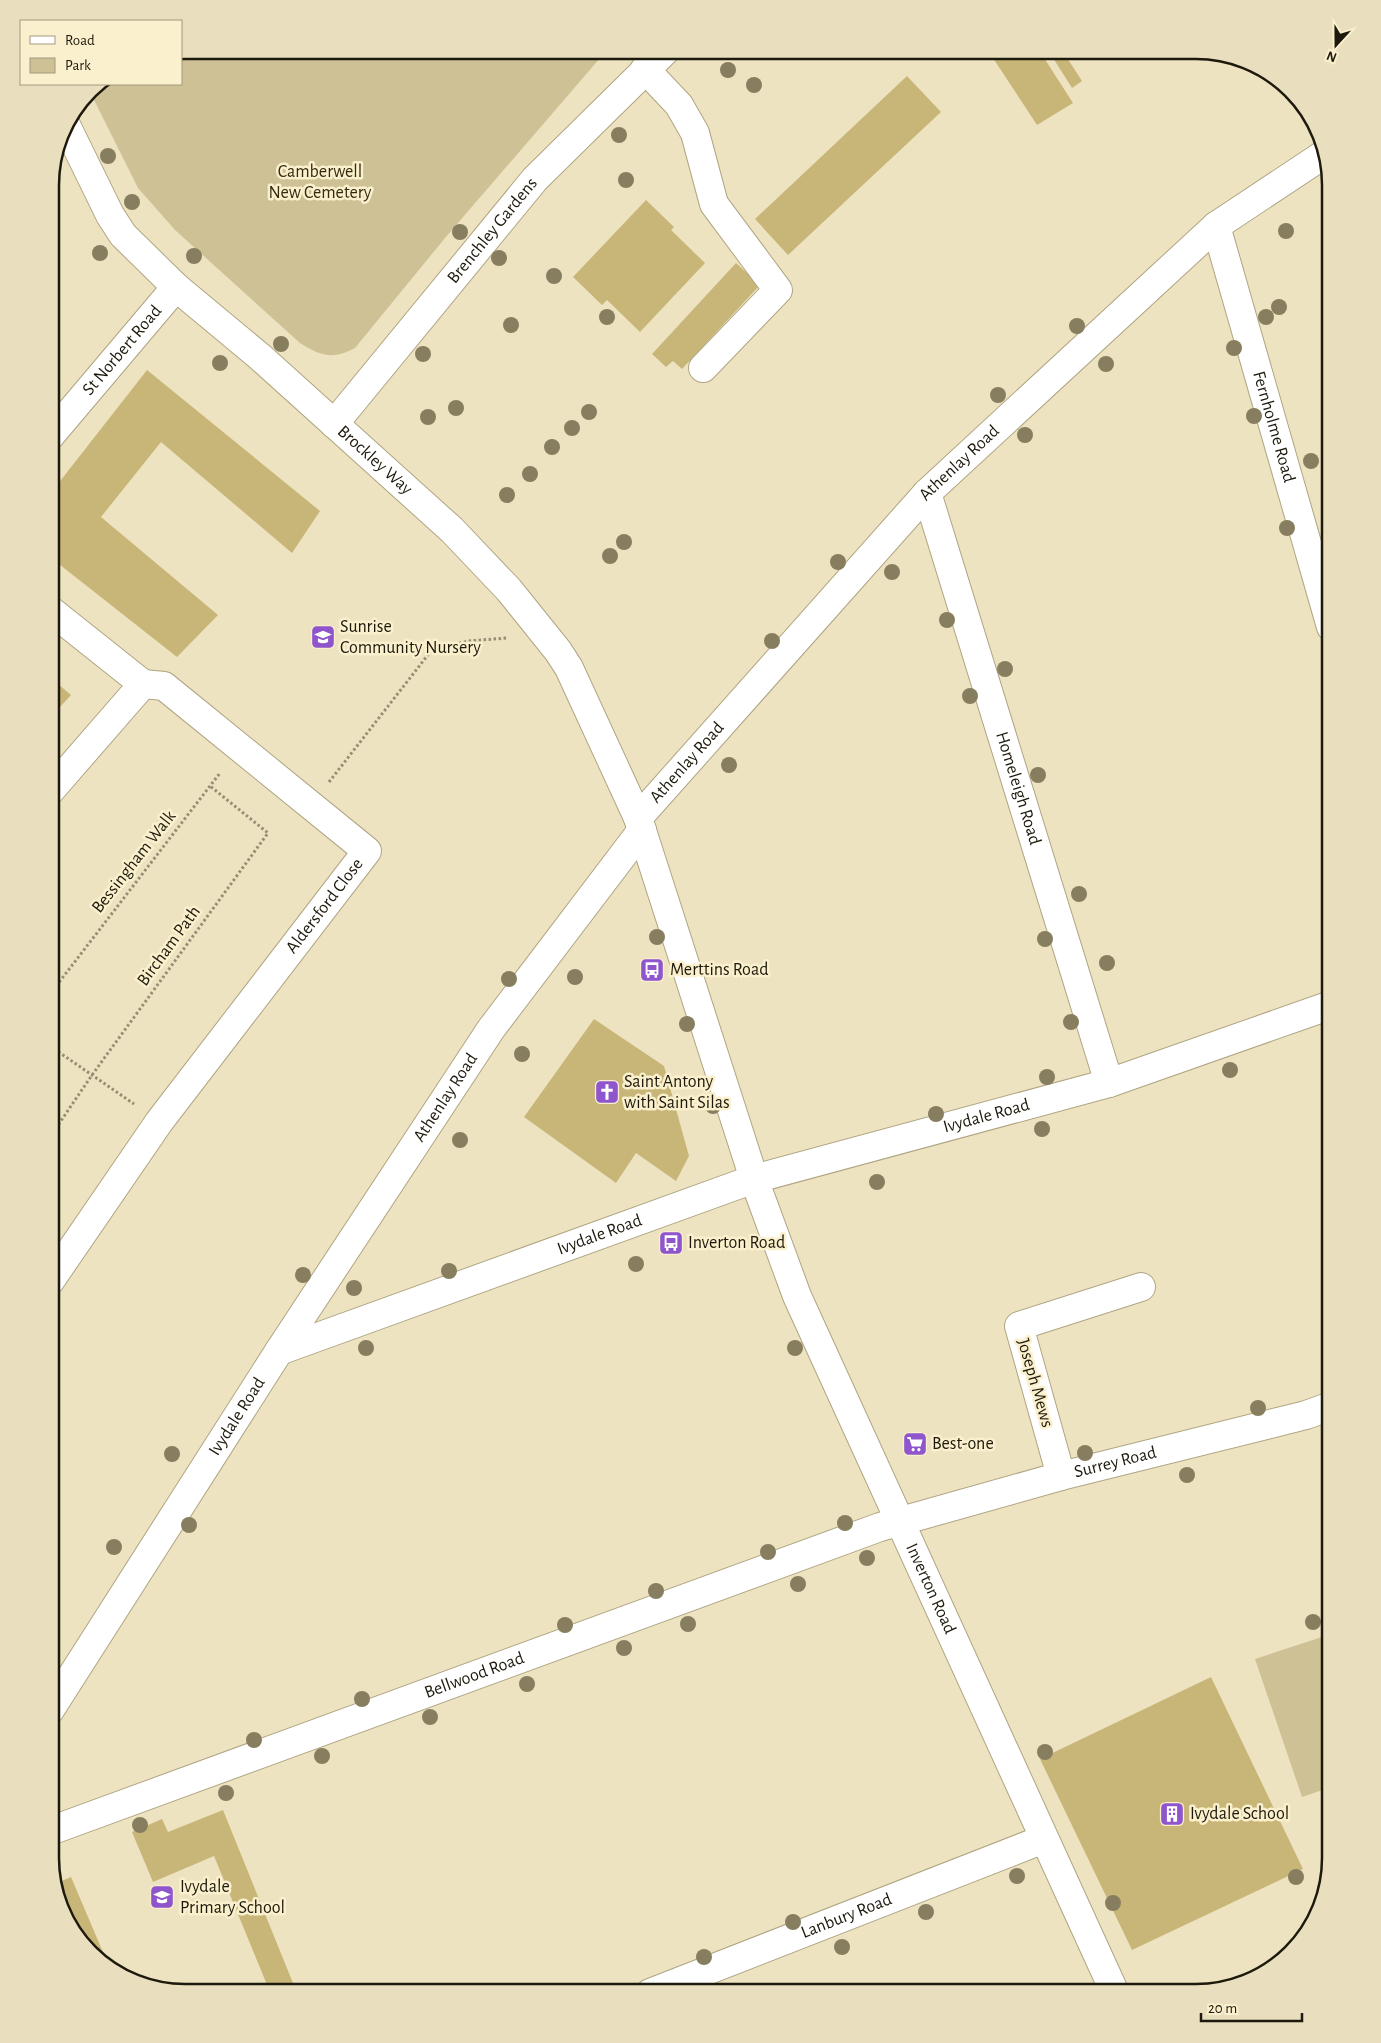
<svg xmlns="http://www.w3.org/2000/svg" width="1381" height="2043" viewBox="0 0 1381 2043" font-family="'Alegreya Sans',sans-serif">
<rect width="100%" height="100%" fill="#eee3c0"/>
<path fill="#cec195" d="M185,50H607L445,238L355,348C332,360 321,356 300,343L175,230L138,188L89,90L98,84H181V51Z
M1331,1634V1787L1302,1797L1255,1659Z"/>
<path fill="#c8b679" d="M998,50H1039L1073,103L1037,125L991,55Z
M1048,50H1062L1082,81L1072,88Z
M907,76L941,112L788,255L755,219Z
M646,200L674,227L671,230L705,263L640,332L607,300L602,305L573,277Z
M736,263L760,285L682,369L673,361L666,367L652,354Z
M147,370L320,511L292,553L161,442L101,517L218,615L177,657L50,557V494Z
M50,677L71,695L50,718Z
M594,1019L664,1066L689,1156L676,1181L636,1153L616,1183L524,1117Z
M1211,1677L1303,1869L1132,1950L1040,1759Z
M223,1810L297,1993H283L281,1988L270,1992L214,1856L153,1882L132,1832L162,1819L168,1832Z
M71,1877L111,1971L68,1925L57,1883Z"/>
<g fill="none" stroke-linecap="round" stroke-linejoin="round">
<defs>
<g id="minor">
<path d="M645,69L679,105L695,133L714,204L778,290L703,368"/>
<path id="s1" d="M66,125L110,215L123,235L176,287L259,356L452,530L509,590L558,651L569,668L638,818L754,1179L797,1296L1115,1993"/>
<path id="s2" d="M1216,226L1331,627"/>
<path id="s3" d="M334,424L535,179L666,50"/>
<path id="s4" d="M50,436L176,287"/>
<path id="s5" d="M927,493L1109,1083"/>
<path d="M50,610L143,684"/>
<path id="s6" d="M638,818L927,493L1216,226L1323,155"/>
<path id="s7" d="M50,1281L159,1122L367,851L164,686L143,684L50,791"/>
<path id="s8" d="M279,1351L754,1179L1109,1083L1331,1005"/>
<path d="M1061,1476L1019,1326L1141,1287"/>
<path id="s9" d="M50,1710L279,1351L491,1029L642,830"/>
<path id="s10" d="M50,1831L880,1527L1061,1476L1306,1415L1331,1406"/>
<path id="s11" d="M650,1993L1044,1839"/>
</g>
</defs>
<use href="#minor" stroke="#afa583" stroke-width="30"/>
<path stroke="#968e74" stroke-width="3" stroke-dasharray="2.5 2.5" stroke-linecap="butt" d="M329,782L431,651L468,641L507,638
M50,994L220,773
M50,1046L134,1104
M50,1137L92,1075L268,833L210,786"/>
<use href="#minor" stroke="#fff" stroke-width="28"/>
</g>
<g fill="#877e5f">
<circle cx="728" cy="70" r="8"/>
<circle cx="754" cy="85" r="8"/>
<circle cx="619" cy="135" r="8"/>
<circle cx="108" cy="156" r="8"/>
<circle cx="626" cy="180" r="8"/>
<circle cx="132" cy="202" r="8"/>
<circle cx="1286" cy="231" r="8"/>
<circle cx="460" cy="232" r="8"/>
<circle cx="100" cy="253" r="8"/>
<circle cx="194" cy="256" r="8"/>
<circle cx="499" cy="258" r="8"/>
<circle cx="554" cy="276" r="8"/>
<circle cx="1279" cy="307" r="8"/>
<circle cx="607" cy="317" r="8"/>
<circle cx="1266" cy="317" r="8"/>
<circle cx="511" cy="325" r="8"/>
<circle cx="1077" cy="326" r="8"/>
<circle cx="281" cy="344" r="8"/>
<circle cx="1234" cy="348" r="8"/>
<circle cx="423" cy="354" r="8"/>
<circle cx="220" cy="363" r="8"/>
<circle cx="1106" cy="364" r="8"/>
<circle cx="998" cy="395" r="8"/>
<circle cx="456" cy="408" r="8"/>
<circle cx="589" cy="412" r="8"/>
<circle cx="1254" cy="416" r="8"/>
<circle cx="428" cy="417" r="8"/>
<circle cx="572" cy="428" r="8"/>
<circle cx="1025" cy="435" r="8"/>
<circle cx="552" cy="447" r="8"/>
<circle cx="1311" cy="461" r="8"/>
<circle cx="530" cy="474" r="8"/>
<circle cx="507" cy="495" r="8"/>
<circle cx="1287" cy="528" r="8"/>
<circle cx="624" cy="542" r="8"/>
<circle cx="610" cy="556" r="8"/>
<circle cx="838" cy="562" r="8"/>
<circle cx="892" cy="572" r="8"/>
<circle cx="947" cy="620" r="8"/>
<circle cx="772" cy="641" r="8"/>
<circle cx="1005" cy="669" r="8"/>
<circle cx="970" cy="696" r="8"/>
<circle cx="729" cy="765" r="8"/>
<circle cx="1038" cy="775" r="8"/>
<circle cx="1079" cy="894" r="8"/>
<circle cx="657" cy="937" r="8"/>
<circle cx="1045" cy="939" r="8"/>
<circle cx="1107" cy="963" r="8"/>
<circle cx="575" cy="977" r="8"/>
<circle cx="509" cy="979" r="8"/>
<circle cx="1071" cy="1022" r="8"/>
<circle cx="687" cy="1024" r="8"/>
<circle cx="522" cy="1054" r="8"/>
<circle cx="1230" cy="1070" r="8"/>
<circle cx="1047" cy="1077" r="8"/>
<circle cx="713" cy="1106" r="8"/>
<circle cx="936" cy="1114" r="8"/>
<circle cx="1042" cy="1129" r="8"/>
<circle cx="460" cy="1140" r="8"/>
<circle cx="877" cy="1182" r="8"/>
<circle cx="636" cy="1264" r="8"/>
<circle cx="449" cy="1271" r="8"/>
<circle cx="303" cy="1275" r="8"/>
<circle cx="354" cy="1288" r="8"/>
<circle cx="366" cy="1348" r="8"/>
<circle cx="795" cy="1348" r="8"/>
<circle cx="1258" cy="1408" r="8"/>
<circle cx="1085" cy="1453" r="8"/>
<circle cx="172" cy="1454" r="8"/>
<circle cx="1187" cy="1475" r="8"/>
<circle cx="845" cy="1523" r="8"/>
<circle cx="189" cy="1525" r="8"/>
<circle cx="114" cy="1547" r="8"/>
<circle cx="768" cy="1552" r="8"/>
<circle cx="867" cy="1558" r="8"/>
<circle cx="798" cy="1584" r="8"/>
<circle cx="656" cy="1591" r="8"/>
<circle cx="1313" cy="1622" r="8"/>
<circle cx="688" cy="1624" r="8"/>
<circle cx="565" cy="1625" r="8"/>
<circle cx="624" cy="1648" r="8"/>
<circle cx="527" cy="1684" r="8"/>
<circle cx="362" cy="1699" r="8"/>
<circle cx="430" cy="1717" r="8"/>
<circle cx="254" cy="1740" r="8"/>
<circle cx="1045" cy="1752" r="8"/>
<circle cx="322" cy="1756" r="8"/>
<circle cx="226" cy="1793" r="8"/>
<circle cx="140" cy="1825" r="8"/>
<circle cx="1017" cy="1876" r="8"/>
<circle cx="1296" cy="1877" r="8"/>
<circle cx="1113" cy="1903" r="8"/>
<circle cx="926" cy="1912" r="8"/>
<circle cx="793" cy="1922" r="8"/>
<circle cx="842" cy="1947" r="8"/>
<circle cx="704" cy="1957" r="8"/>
</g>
<defs>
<symbol id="school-square" viewBox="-11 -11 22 22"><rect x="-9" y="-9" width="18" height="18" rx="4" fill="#8e55cc" stroke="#fbf0cd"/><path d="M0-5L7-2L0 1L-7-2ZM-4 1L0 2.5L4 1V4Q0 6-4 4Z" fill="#fff"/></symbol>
<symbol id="bus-square" viewBox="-11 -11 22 22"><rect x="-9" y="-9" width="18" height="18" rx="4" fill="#8e55cc" stroke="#fbf0cd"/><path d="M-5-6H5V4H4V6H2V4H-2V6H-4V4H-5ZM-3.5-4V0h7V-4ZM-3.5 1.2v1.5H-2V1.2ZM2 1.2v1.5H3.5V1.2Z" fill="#fff"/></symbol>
<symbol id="church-square" viewBox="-11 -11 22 22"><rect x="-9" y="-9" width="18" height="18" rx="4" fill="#8e55cc" stroke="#fbf0cd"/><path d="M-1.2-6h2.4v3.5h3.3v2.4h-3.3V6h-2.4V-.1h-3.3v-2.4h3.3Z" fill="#fff"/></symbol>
<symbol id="supermarket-square" viewBox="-11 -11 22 22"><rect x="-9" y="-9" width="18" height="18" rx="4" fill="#8e55cc" stroke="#fbf0cd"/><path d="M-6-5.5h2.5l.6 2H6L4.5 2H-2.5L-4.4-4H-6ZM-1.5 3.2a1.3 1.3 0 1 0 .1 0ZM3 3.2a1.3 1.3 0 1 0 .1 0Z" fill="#fff"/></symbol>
<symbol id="building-square" viewBox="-11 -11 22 22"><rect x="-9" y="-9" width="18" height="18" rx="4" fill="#8e55cc" stroke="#fbf0cd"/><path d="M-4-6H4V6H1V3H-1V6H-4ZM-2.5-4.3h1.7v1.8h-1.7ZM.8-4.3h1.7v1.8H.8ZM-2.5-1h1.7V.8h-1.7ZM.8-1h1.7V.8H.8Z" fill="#fff"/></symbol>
</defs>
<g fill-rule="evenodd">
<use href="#school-square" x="309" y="623" width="28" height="28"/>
<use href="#bus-square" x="638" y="956" width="28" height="28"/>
<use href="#church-square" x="593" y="1078" width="28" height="28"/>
<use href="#bus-square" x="657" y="1229" width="28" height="28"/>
<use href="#supermarket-square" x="901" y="1430" width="28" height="28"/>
<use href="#building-square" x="1158" y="1800" width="28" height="28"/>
<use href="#school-square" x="148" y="1883" width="28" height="28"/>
</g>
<g text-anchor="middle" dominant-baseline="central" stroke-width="5" stroke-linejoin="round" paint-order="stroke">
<g font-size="18" fill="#332b0f" stroke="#fbf0cd">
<text x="320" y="172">Camberwell<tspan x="320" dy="21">New Cemetery</tspan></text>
</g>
<g font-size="18" fill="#1d190c" stroke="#fbf0cd">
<text stroke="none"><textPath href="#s3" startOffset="250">Brenchley Gardens</textPath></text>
<text stroke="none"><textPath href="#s4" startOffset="112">St Norbert Road</textPath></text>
<text stroke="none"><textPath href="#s2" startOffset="209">Fernholme Road</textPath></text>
<text stroke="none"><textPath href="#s1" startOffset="462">Brockley Way</textPath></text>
<text stroke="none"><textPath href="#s6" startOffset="479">Athenlay Road</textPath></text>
<text stroke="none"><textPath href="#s6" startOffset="74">Athenlay Road</textPath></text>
<text stroke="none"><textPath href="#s5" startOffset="309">Homeleigh Road</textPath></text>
<text transform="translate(134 862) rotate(-52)">Bessingham Walk</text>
<text stroke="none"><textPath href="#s7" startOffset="465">Aldersford Close</textPath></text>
<text transform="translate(169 946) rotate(-54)">Bircham Path</text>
<text stroke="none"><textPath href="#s9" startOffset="729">Athenlay Road</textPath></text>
<text stroke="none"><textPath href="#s8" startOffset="746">Ivydale Road</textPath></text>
<text stroke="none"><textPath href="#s8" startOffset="341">Ivydale Road</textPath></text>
<text transform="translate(1035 1383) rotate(74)">Joseph Mews</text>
<text stroke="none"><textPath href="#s9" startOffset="348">Ivydale Road</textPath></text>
<text stroke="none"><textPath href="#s10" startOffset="1128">Surrey Road</textPath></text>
<text stroke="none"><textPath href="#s1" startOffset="1738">Inverton Road</textPath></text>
<text stroke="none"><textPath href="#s10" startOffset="452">Bellwood Road</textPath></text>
<text stroke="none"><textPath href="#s11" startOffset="211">Lanbury Road</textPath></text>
</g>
<g font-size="18" fill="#1d190c" stroke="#fbf0cd" text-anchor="start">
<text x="340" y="627">Sunrise<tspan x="340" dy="21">Community Nursery</tspan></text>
<text x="670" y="970">Merttins Road</text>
<text x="624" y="1082">Saint Antony<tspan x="624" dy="21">with Saint Silas</tspan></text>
<text x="688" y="1243">Inverton Road</text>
<text x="932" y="1444">Best-one</text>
<text x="1190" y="1814">Ivydale School</text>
<text x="180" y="1887">Ivydale<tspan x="180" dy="21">Primary School</tspan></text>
</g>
</g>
<path d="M0 0H1381V2043H0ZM185 59H1196A126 126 0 0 1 1322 185V1858A126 126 0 0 1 1196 1984H185A126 126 0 0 1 59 1858V185A126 126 0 0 1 185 59Z" fill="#e9dfbe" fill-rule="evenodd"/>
<path fill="none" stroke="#1d190c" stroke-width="2.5" d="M185 59H1196A126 126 0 0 1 1322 185V1858A126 126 0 0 1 1196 1984H185A126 126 0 0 1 59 1858V185A126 126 0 0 1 185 59Z"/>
<rect x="20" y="20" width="162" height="65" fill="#fbf0cd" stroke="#a29a80"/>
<rect x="30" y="36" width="25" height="8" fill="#ffffff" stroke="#a29a80"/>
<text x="65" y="45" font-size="15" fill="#1d190c">Road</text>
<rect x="30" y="58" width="25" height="15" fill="#cec195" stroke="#a29a80"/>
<text x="65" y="70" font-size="15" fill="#1d190c">Park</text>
<g transform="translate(1336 45) rotate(201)" stroke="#fbf0cd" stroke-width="4" paint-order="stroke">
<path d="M0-4L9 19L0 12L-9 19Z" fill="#1d190c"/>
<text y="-8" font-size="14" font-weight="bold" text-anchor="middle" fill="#1d190c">N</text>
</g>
<path d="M1201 2013v8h101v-8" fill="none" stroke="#1d190c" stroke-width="2.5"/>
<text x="1208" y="2013" font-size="15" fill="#1d190c" stroke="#fbf0cd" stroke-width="4" paint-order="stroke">20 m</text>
</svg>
